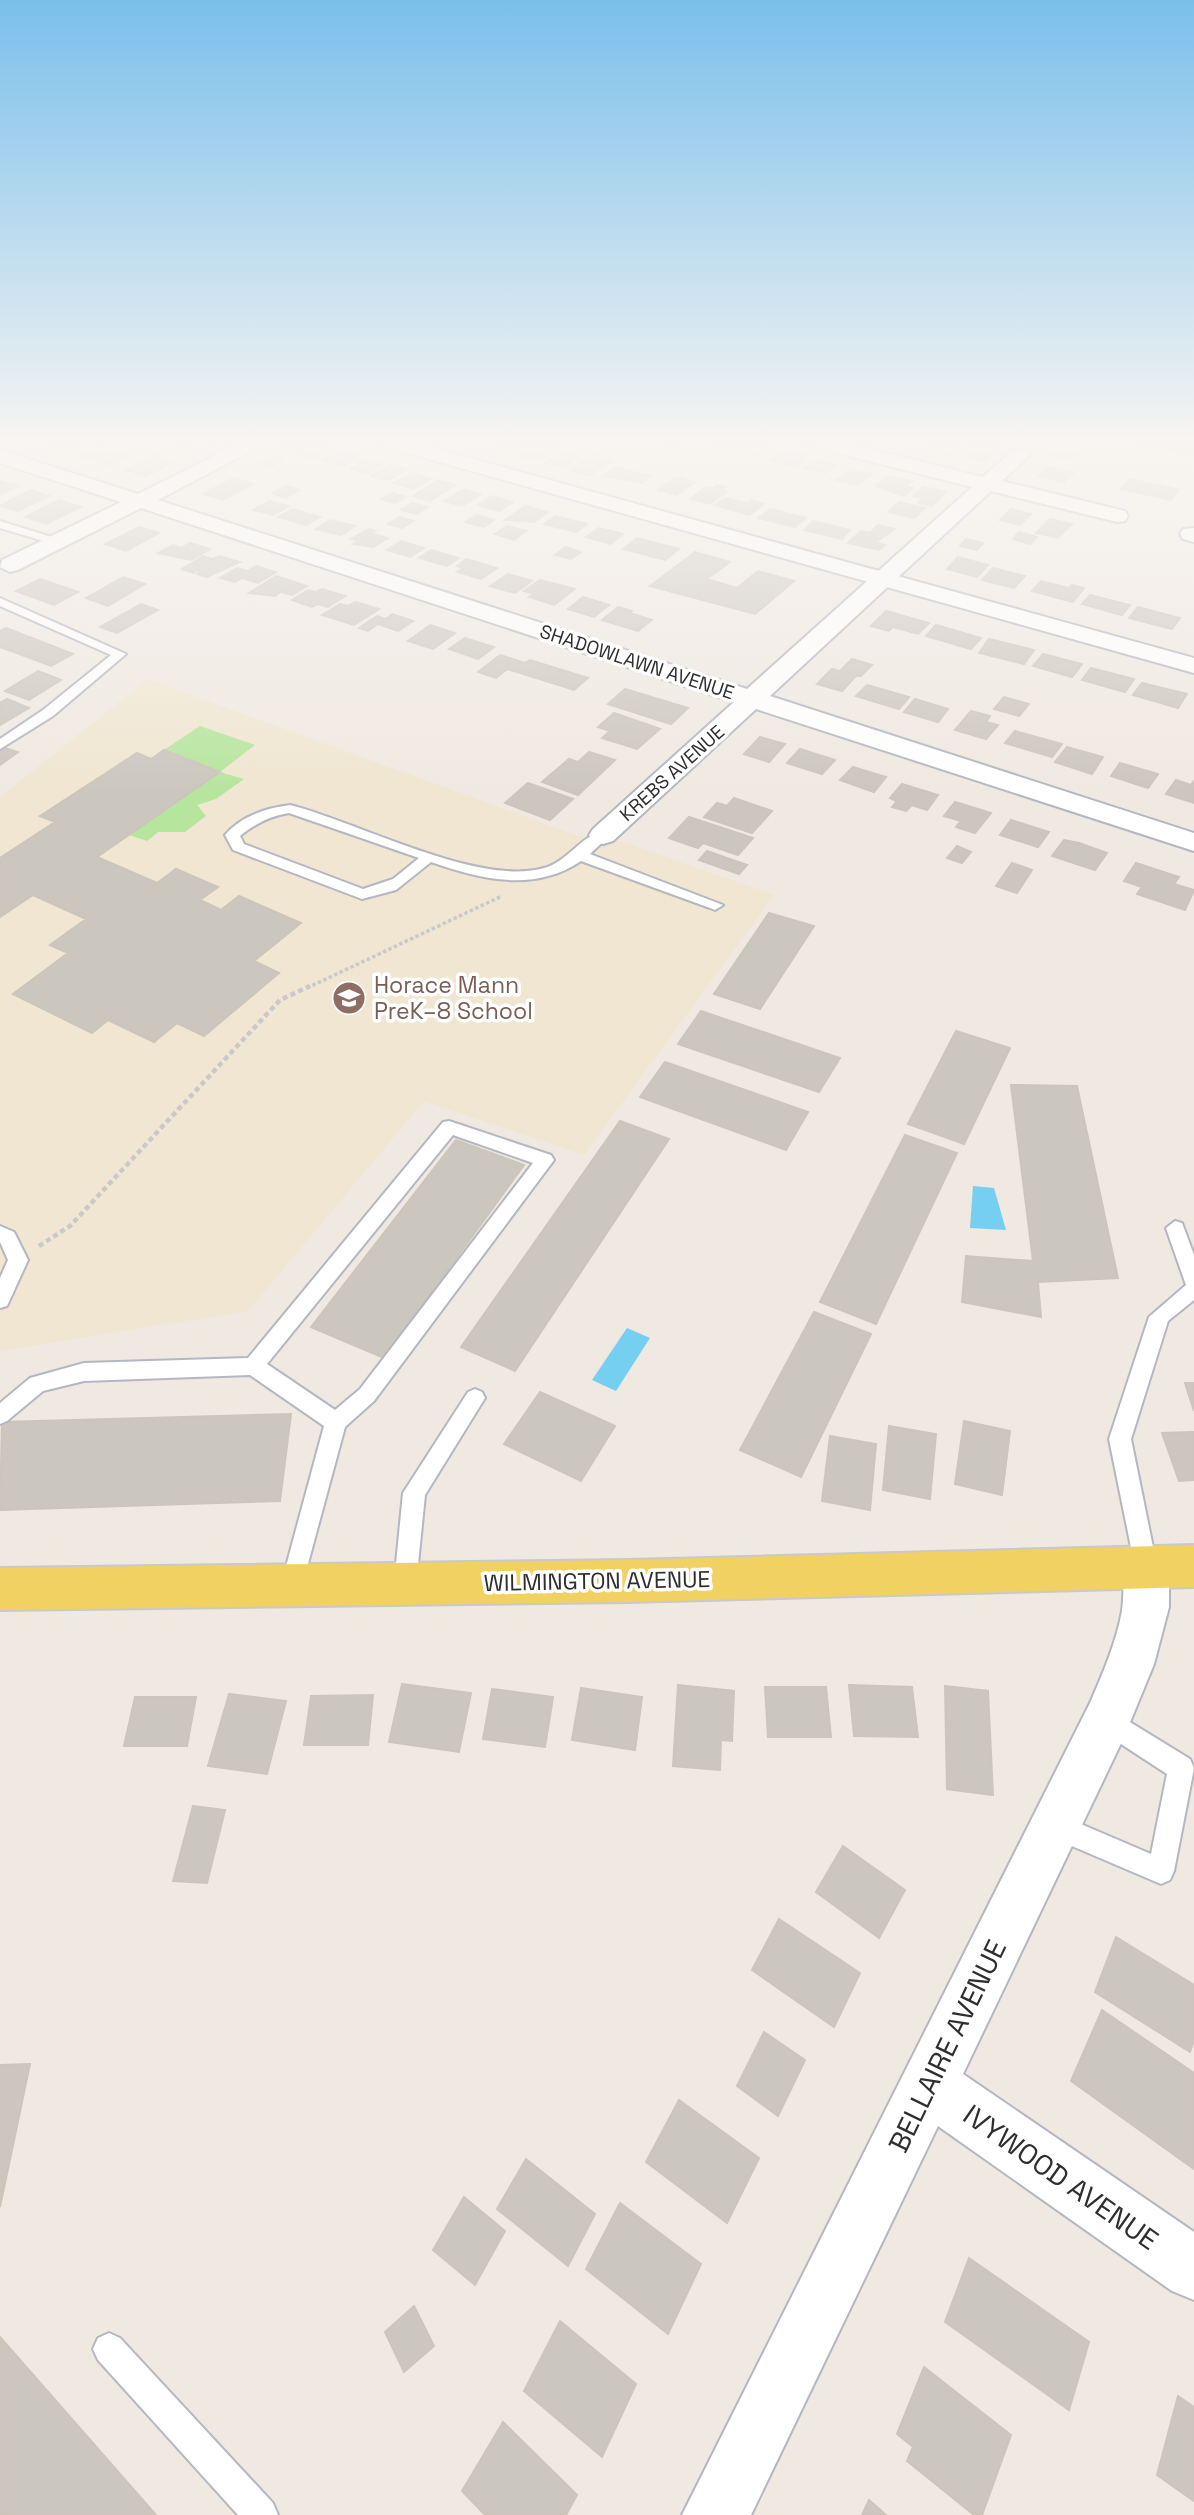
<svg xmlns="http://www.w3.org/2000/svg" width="1194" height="2515" viewBox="0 0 1194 2515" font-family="'Space Grotesk',sans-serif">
<rect width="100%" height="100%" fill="#efe9e1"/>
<path fill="#f0e6d1" d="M148,679L578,836L603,835L774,895L584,1155L424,1101L248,1311L0,1351V797Z"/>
<path fill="#b6e59e" d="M1115,440H1194V457Z
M200,726L255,745L220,772L244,779L216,799L197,805L206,816L185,832H158L147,841L129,835L164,750Z"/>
<path fill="#75cff0" d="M973,1186L994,1188L1006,1230L970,1228Z
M627,1328L650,1338L616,1391L592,1380Z"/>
<path fill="#cbc7bf" stroke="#cbc5ba" stroke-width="2" d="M42,440H74L84,443L66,451L37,442Z
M287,440H294L312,445L299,452L276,446Z
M507,440H534L511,454L492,449Z
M705,440H736L740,441L729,449L702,442Z
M980,440L1002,443L985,461L964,457Z
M542,441L561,446L538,461L519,456Z
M746,443L768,448L756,456L735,451Z
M934,443L960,448L952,456L926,450Z
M316,444L333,449L315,459L298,454Z
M668,445L684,449L675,454L659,450Z
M97,447L128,457L111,465L79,456Z
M569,448L583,451L564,467L545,463Z
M1060,449L1076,453L1069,460L1053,456Z
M340,451L359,456L343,466L323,460Z
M780,451L804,454L800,457L808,458L798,467L769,460Z
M595,454L611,461L590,475L571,470Z
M157,455L176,461L146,476L126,470Z
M270,456L283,459L270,467L257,463Z
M365,460L382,465L368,473L351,469Z
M815,460L836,465L826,473L804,468Z
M391,464L408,469L388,480L371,476Z
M616,467L638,473L651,476L642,483L603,476Z
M1048,467L1073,473L1064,482L1039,476Z
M851,469L872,474L858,485L837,480Z
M412,473L431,479L413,489L394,483Z
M888,476L912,481L906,486L913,488L904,496L876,486Z
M675,477L695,482L677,495L658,490Z
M234,478L253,484L223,500L203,494Z
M1129,479L1178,490L1171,500L1121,489Z
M438,480L455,485L430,501L413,496Z
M0,481L18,486L0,495Z
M717,485L726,487L722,491L726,492L710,504L690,499L706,487L712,489Z
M286,486L299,490L286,498L272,493Z
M923,487L946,492L932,506L918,503L922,498L913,496Z
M464,489L481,494L462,506L444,501Z
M30,490L49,496L18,511L0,506Z
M393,493L406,497L395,503L381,499Z
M492,496L513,502L499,511L478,505Z
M725,498L747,503L751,500L764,504L750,515L715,505Z
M59,500L81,507L46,524L25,517Z
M269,501L289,506L273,515L253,510Z
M899,502L925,508L914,518L888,512Z
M412,503L428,507L417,514L401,510Z
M525,506L548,512L534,522L505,520Z
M293,509L320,517L306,525L278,517Z
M770,509L806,518L795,527L758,518Z
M1011,509L1031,514L1020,525L1000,520Z
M476,515L494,520L484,527L465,522Z
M555,516L587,524L576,532L544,524Z
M400,517L414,521L402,528L388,524Z
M1050,519L1072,524L1058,538L1036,533Z
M330,520L355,526L341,535L316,529Z
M813,521L850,530L842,539L804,530Z
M878,525L895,529L876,542L885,545L879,550L848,543L861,531L870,533Z
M507,526L526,531L514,540L495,534Z
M139,527L159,533L126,551L105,544Z
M599,528L623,534L611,544L586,537Z
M369,529L375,531L371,533L388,538L373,547L353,544L358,541L351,539Z
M1019,532L1037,537L1030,544L1013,539Z
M637,538L679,549L665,560L623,549Z
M966,539L983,543L977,550L960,546Z
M401,541L424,548L410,557L387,550Z
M190,543L210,549L191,560L158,553L173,545L181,548Z
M565,547L581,552L571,559L555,555Z
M431,550L459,558L447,566L419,558Z
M695,552L730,562L707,579L737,588L758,571L794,581L755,614L650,586Z
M203,556L213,559L219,556L240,562L207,577L197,574L201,571L198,570L193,573L182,569Z
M958,557L988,565L977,577L947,569Z
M466,559L497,568L481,579L457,572L464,568L457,566Z
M256,566L276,572L258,583L242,578L235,582L220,578L237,568L247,571Z
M993,568L1025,576L1014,588L982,580Z
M508,574L532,581L515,593L490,586Z
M276,576L307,586L292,595L281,592L275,596L249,593Z
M123,577L145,584L108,606L86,598Z
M40,579L78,592L54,605L16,591Z
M540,580L575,589L554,605L529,597L534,594L524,591Z
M1041,581L1069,588L1072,585L1084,588L1073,602L1032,591Z
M322,589L345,596L328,607L318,604L312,607L292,600L308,590L316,592Z
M1090,595L1130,605L1122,615L1082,604Z
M583,597L609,605L594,617L568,609Z
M355,602L379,609L354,625L322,615L340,604L348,606Z
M141,604L158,610L117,633L100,627Z
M618,607L632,611L630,613L652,620L638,631L602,620Z
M1138,607L1180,618L1172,629L1129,618Z
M886,611L929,623L918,634L893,627L889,631L871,626Z
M392,614L413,621L398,631L378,624L368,631L359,628L377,616L386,619Z
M430,625L455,633L433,649L408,641Z
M936,625L981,638L971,649L926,636Z
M6,628L73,654L51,666L0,647V631Z
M465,638L494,647L478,659L449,649Z
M989,639L1034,650L1024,664L979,653Z
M1043,654L1082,664L1072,677L1033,666Z
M500,655L525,663L530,660L588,678L574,690L507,669L496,678L478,672Z
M852,659L872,665L861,676L840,671Z
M1091,668L1134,679L1125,692L1082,680Z
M832,669L856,676L842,691L817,684Z
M38,671L61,680L29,700L5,691Z
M1142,683L1187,694L1178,708L1133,695Z
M867,685L909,697L899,709L856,696Z
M625,689L688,708L671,724L608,704Z
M1004,697L1029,704L1019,716L994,709Z
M7,699L29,708L0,725V703Z
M915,699L948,709L938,722L904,712Z
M971,711L990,716L986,722L998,725L986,739L955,730Z
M614,713L660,729L637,749L602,738L610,731L598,727Z
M1015,731L1062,744L1052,757L1005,743Z
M760,737L785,744L769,762L744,754Z
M1067,747L1103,757L1092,774L1055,762Z
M5,748L18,752L0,765V751Z
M800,749L835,760L822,774L787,763Z
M164,750L220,772L97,857L157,883L176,869L218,887L200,900L221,910L239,896L301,923L254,961L279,973L204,1036L177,1023L154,1042L108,1020L92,1033L13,994L68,953L50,945L86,919L33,895L0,917V858L55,822L40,816L137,753L151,759Z
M589,752L615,760L578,795L542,782L569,759L578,762Z
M1120,763L1158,774L1148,788L1111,776Z
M853,767L886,777L874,792L840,780Z
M1176,780L1191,785L1194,781V803L1166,794Z
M528,783L573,799L550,820L505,803Z
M902,784L938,795L927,810L912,805L906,811L892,807L897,801L890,798Z
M734,798L772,811L752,833L704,817L717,803L727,806Z
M955,802L991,813L975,833L956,827L961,821L944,816Z
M689,817L753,838L738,855L703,843L698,848L669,838Z
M1011,820L1049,832L1038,847L1000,835Z
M1064,840L1079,843L1107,853L1095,870L1052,856Z
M957,846L971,852L962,863L947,858Z
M707,851L747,865L739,874L699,860Z
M1012,863L1032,870L1017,893L996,886Z
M1136,863L1179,877L1174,884L1194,890L1185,910L1137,894L1142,887L1124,881Z
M769,913L814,926L760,1009L714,994Z
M701,1011L840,1058L819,1092L678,1044Z
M956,1031L1010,1048L964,1144L908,1124Z
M665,1062L808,1112L786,1150L640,1097Z
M1011,1085L1077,1086L1118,1278L1038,1282L1041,1317L962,1302L966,1256L1033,1261Z
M620,1121L669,1139L515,1371L461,1347Z
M905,1135L957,1153L876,1324L820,1302Z
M456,1140L524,1165L384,1358L311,1327Z
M814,1312L871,1334L801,1477L740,1450Z
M1185,1383H1194V1411Z
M540,1392L615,1426L581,1481L504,1444Z
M291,1414L280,1501L0,1510L2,1422Z
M964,1421L1010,1431L1002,1495L955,1484Z
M889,1426L936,1434L930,1499L883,1490Z
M1194,1432V1480L1179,1481L1162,1433Z
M830,1436L876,1444L870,1510L822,1501Z
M402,1684L471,1693L459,1752L389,1742Z
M678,1685L734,1691L732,1741L721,1740L720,1770L673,1766Z
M849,1685L912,1687L918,1737L854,1736Z
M945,1686L988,1691L993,1795L947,1789Z
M765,1687H826L831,1737H768Z
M581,1688L642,1697L635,1750L572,1740Z
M492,1689L553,1697L545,1747L483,1739Z
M229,1694L286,1701L267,1774L208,1766Z
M373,1695L368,1745H304L311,1696Z
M135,1697H196L187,1746H124Z
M193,1806L225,1810L207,1883L173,1881Z
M843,1846L905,1890L879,1938L816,1892Z
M779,1919L860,1973L834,2027L752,1970Z
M1116,1937L1194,1985V2040L1190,2052L1095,1992Z
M1102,2010L1194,2073V2169L1071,2081Z
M764,2032L805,2060L778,2116L737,2086Z
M30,2064L0,2207V2065Z
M679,2100L759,2158L727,2223L646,2162Z
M526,2159L595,2214L568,2266L497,2209Z
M464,2197L505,2231L475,2285L433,2250Z
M620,2203L701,2264L668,2334L586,2269Z
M969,2258L1089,2342L1069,2410L945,2322Z
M414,2306L434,2346L404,2372L385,2332Z
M560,2321L636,2384L602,2457L524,2391Z
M0,2337L156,2515H0Z
M924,2367L1011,2435L982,2515H974L907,2461L913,2447L897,2434Z
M1178,2396L1194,2407V2501L1157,2475Z
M503,2422L577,2495L566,2515H485L462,2491Z
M869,2500L886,2515H862Z"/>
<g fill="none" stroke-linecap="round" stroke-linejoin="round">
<defs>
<path id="lane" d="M170,440H186L235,456L230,459Z
M0,521L61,540L63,542L57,545L0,528Z
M0,598L126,654L53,716L0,749V739L43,710L111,655L0,606Z
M290,805C358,822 479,887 544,868C567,862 581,836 603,831L610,835L590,854L723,905L715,910L710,908L581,861C534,893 480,879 431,862L396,890L362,899L233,850L225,835C241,816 266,808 290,805ZM289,813L419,858L393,879L363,889L244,844L240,836C255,824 270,816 289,813Z
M449,1121L551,1155L554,1160L374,1401L345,1427L300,1593L292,1596L284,1593L281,1585L324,1426L250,1375L84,1381L43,1391L7,1421L0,1424V1403L30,1378L84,1363L248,1358L443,1122ZM453,1135L533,1163L360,1389L335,1410L267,1364Z
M1175,1221L1182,1223L1194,1255V1300L1168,1321L1131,1439L1157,1567L1154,1574L1146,1577L1138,1574L1135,1567L1109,1439L1149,1317L1186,1285L1166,1228Z
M0,1226L14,1232L28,1260L7,1306L0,1308V1278L8,1260L0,1242Z
M475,1389L482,1392L485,1398L425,1495L416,1584L413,1592L405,1595L397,1592L394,1584L403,1493L468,1392Z
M1107,1708L1190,1759L1194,1768L1174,1871L1170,1880L1161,1884L1046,1835L1042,1826L1046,1817L1055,1813L1151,1854L1167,1774L1098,1729L1095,1720L1098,1711Z
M109,2333L120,2338L273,2503L278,2515H238L98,2360L93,2349L98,2338Z"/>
<path id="street" d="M246,440H272L158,500L747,689L972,487L801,444L798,440H833L983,477L1013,450H1027L1030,454L1027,458L1002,481L1125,511L1128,516L1125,521L1117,522L991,491L770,696L1194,833V851L756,709L613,841L603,844L593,841L589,835L593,829L734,702L141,508L18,570L10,572L0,567L2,560L121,502L0,463V450L138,494Z
M1194,528V542L1183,539L1180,534L1183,529Z
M1146,1546L1162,1552L1169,1567V1607L1154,1664L1124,1737L963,2074L1194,2232V2300L1172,2291L938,2126L751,2515H682L1090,1703C1103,1673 1116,1643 1122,1611C1125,1590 1121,1571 1130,1552Z"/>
<path id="secondary" d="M372,440H405L1194,658V673L375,444Z"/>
<path id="primary" d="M1194,1545V1587L629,1602L0,1610V1568L629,1560Z"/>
</defs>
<use href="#lane" stroke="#b4b7c1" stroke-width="4"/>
<use href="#street" stroke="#b4b7c1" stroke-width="4"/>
<use href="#secondary" stroke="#b4b7c1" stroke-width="4"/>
<use href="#primary" stroke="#c9c9c9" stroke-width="4"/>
<path stroke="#c9c9c9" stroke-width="3.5" stroke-dasharray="3.5 2.5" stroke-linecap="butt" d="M307,988L502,896"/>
<path stroke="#c9c9c9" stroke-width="4.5" stroke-dasharray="5 3.5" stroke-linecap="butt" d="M39,1246L70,1226L280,1000L310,986"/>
<use href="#lane" fill="#fff" fill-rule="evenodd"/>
<use href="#street" fill="#fff" fill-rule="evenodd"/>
<use href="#secondary" fill="#fff" fill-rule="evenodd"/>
<use href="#primary" fill="#f2d163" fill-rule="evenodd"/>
</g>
<linearGradient id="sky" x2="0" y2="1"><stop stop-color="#7abfeb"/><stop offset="0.56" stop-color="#f8f5f2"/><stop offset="1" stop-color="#f8f5f2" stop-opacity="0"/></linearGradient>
<rect width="1194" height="792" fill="url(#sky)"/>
<defs>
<symbol id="school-disc" viewBox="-11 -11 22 22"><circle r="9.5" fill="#8d6e63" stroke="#fff"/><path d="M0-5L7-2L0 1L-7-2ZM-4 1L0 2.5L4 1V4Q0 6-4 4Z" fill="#fff"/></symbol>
</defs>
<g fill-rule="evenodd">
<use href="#school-disc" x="330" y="979" width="38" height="38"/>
</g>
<g text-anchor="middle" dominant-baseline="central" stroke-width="7" stroke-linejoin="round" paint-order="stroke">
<g font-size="19" fill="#2e2e2e" stroke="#fff">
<text transform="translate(637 662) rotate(18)">SHADOWLAWN AVENUE</text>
<text transform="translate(672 773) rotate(-42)">KREBS AVENUE</text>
</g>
<g font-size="23" fill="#785e54" stroke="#fff" text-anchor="start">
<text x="374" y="985">Horace Mann<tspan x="374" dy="26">PreK–8 School</tspan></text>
</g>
<g font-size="23" fill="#2e2e2e" stroke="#fff">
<text transform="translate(597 1581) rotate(-1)">WILMINGTON AVENUE</text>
</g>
<g font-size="28" fill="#2e2e2e" stroke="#fff">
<text transform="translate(947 2046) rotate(-64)">BELLAIRE AVENUE</text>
<text transform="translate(1061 2177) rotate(35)">IVYWOOD AVENUE</text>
</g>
</g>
</svg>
